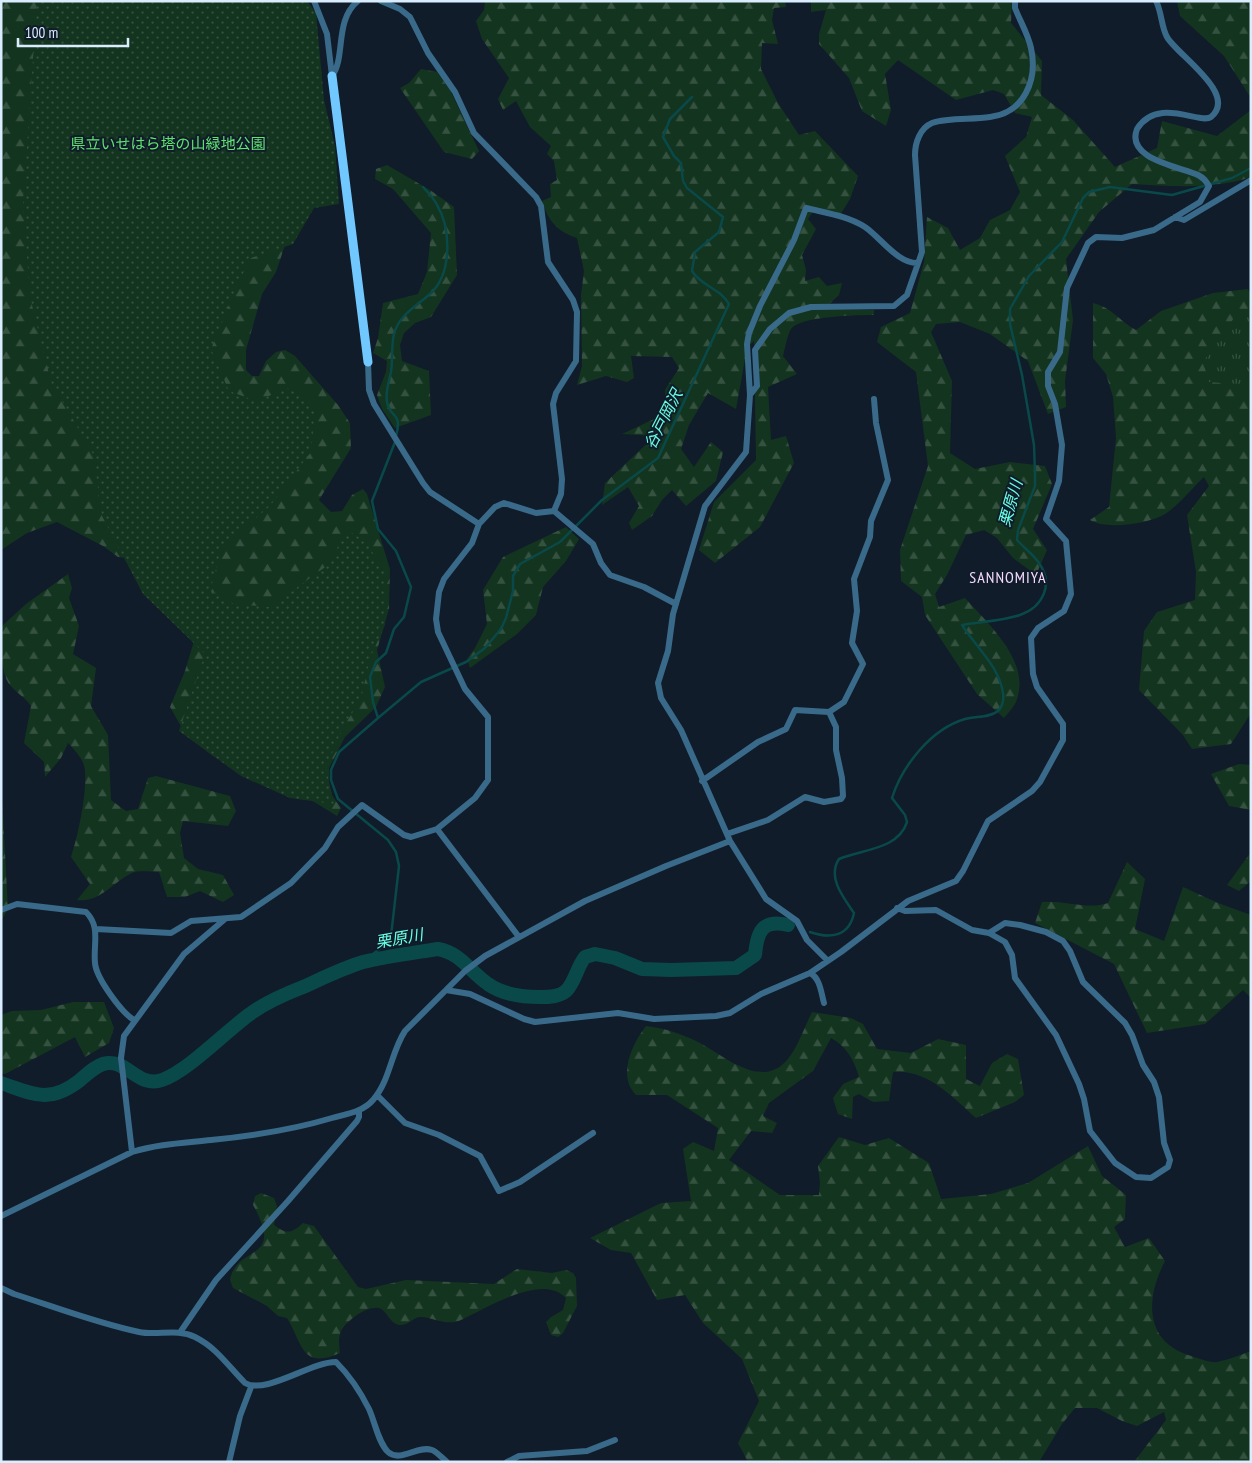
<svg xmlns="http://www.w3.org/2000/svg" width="1252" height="1463" viewBox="0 0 1252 1463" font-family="'PT Sans Narrow','Noto Sans JP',sans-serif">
<defs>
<pattern id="grass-tufts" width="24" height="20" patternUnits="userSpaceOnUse" patternTransform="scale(1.25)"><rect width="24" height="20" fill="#13341e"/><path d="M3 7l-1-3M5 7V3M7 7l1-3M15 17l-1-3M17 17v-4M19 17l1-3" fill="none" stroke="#355240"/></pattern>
<pattern id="forest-firs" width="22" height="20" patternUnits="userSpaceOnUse" patternTransform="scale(1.25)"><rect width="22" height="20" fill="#13341e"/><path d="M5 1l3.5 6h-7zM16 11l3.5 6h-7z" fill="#355240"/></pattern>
<pattern id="park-dots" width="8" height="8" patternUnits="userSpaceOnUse" patternTransform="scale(1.25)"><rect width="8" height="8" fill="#13341e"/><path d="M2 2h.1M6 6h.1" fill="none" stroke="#355240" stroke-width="1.8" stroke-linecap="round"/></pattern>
</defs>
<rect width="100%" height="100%" fill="#101c2a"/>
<path fill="url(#grass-tufts)" d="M1251,302V499L1184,391L1233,304Z"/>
<path fill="url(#forest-firs)" d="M1,1H237L286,242L276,272L262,294L246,350V370L252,376H259L266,361L276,352L285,350L295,356L338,405L350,423L351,448L319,500L331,512L342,511L352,495L363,489L367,494L390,569L389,609L377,650L385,687L376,707L345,737L329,768V791L341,808L337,816L311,800L213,756L186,735L170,707L185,671L204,608L129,558L118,557L103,546L57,522L27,533L1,550Z
M485,1H785L786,7L774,8L772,20L778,44L762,43L761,69L778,103L799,135L815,131L858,176L850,199L840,215L814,210L808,219L816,229L802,255L806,270L805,281L819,277L827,286L842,283L839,295L824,309L874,310V315C859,315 799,316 791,329C787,336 785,348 783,356L797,374L768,387L771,440L786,436L794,463L760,527L715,563L699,550L714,502L756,460L754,341L747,348L736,409L708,393L689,425L681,449L694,467L711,442L723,452L716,481L686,506L672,490L662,500L652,516L632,530L629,523L639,506L628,487L602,505L605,483L655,436L622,434L665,414V390L679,368L672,357L631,356L634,378L627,382L606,376L577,385L582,366L581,295L584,271L577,238C558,232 548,221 542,201L551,197L550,184L557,180L554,161L547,154L551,146L530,127L516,101L503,110L498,99L509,78L482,39L476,21L484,10Z
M811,1H1012L1011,23L1042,61L1041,95L1073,120L1115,167L1157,148L1162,121L1217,136L1251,110V177C1213,190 1172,186 1132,184L1099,212L1066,259L1073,320L1065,381L1066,407L1048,414L1028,361L990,334L960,322L936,324L931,332L952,381L950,453L975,469L1010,462L1045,466L1052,484L1033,529L1047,550L1036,575L1013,558L997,538L984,530L966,535L947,575L935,594L939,607L965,598C989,625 1032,662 1016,702C1013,708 1008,713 1004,718L977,694L925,615L922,597L901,581L900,550L928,466L916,372L877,342L881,327L910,313L924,262L927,217L948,228L960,250L980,238L990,220L1010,210L1020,192L1005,156L1026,137L1032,117L1015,113L1004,94L993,90L956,100L898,60L885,74L891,110L886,126L862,111L849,78L819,44V34L826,10L811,12Z
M1177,1H1251V98L1224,56L1180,16Z
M421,69L437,72L450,90L479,151L472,159L444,152L400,88L409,83Z
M387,165L430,190L454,207L457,275L431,317L415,323L404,333L400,345L402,361L429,371L431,415L395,428L382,409L377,395L386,372L387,361L373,353L378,338L383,303L418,294L427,272L431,233L393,189L375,179L376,169Z
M1248,289L1251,295V310L1234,318L1203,362L1209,382L1251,385V713L1231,744L1192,749L1183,735L1139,690L1144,631L1157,612L1195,600L1196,572L1187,515L1209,486L1204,477C1192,488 1179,505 1165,514C1149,524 1106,530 1090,520L1109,507L1116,438L1113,397L1106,374L1093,358V303C1113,308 1119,321 1136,330L1161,311L1213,293Z
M566,527L579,539L566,561L543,587L536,615L517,634L470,668L467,659L475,648L487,624L483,590L503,557Z
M68,574L72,588L69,598L79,626L73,654L96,668L91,706L108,735L111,800L126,811L138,809L148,778L156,776L230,796L236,811L228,826L183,821L180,833L184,858L198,869L223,875L234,895L223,902L200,891L185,897H167L159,872C152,872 139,870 132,873C113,882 100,903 77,900L90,884L71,857C78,836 89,786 84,765C82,758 73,748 68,743L61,758L45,777L44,762L24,743L31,706C24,696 16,693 9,684C0,670 1,645 1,627L26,604Z
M1239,764L1251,765V810L1229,806L1211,774Z
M1,780L8,909L1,921Z
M1251,852V881L1239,891L1227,885Z
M1127,862L1145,879L1135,929L1164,941L1183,887L1218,903L1251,915V998L1243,990L1205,1024L1147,1033L1114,964L1035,923L1042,902C1064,900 1088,910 1108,903Z
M73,1002H104L114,1028L109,1043L85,1057L75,1037L5,1074L1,1073V1015L12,1011L41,1010Z
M812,1012L851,1018L863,1024L877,1049L911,1053L938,1039L966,1045V1079L980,1086L992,1063L1007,1054L1018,1059L1024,1095L1015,1102L976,1118C952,1097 928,1069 893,1072L889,1101L873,1102L859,1094L853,1097L852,1119L838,1114L833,1098L843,1084L859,1077C854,1060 847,1047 831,1038L813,1071L769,1103L763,1116L777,1123L772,1133L751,1131L729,1160L780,1195H819L820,1182L818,1166L839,1137L865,1145L889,1138L929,1163L941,1199L991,1194L1028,1183L1088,1146L1102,1176L1126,1195L1125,1219L1114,1227L1125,1247L1149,1238L1165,1261C1146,1297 1143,1342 1191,1356C1198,1358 1210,1363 1217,1362C1228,1360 1240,1355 1251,1351V1462H1134L1166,1420L1164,1412L1137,1426L1122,1421L1097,1408H1075L1062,1424L1039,1462H748L738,1443L759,1401L742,1359L703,1323L685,1295L657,1300L631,1253L611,1250L590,1238L661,1203L691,1201L683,1149L693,1142L714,1151L718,1128L667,1095H636C617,1076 632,1044 646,1026C664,1028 682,1034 698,1042C722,1054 761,1091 787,1060C797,1049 805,1026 812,1012Z
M261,1193L274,1198L277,1206L274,1225C287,1235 292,1233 303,1223L314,1226L358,1287L366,1289L406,1280L494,1284L517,1269L552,1273L566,1270L573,1273L576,1278L577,1306L563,1333L558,1337L551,1335L546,1322L551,1317L563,1310L566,1298C542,1272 486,1309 461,1320C447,1327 430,1316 420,1317C412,1318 408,1326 399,1325C389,1323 388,1311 379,1308C367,1305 346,1321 341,1331C338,1338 339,1346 340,1353C301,1370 303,1344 287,1318L278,1316L267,1306L233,1288L230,1280C236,1244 286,1263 253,1205L255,1196Z"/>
<path fill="url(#park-dots)" d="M37,1H307L316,13L324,100L335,146L339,204L314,208L293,244L251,258L238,283L211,349L229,391L256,401L294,386L315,408L311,452L270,506L222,547L210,591L234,604L270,607L328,565L347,530L365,541L384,570L385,625L370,658L361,699L341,731L326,768L334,804L290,798L241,776L179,731L205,654L143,594L102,516L93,454L51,382L30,297L23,203Z"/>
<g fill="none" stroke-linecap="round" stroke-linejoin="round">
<path stroke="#0a4949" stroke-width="2.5" d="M396,436C403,411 389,418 387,402C385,392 389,382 391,372C393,360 391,346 394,334C399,314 419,305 432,292C452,272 451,228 437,205C434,198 428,193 423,187
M378,718L421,682L466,662L485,648L501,629L506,618L513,591V576L520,564L560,542L602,500L658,458L729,304C721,289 701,286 692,271L695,252L719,232L723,217L687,188L683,181L681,163L674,156L663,137L670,119L692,97
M810,932C830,939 849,937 854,913C843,897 827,877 839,859C862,849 898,850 907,822L905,815L892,798C902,766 931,729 965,719C976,716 989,718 998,711C1003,706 1004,700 1003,693C999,666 976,647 962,625C980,622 1002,621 1020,615C1043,607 1054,584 1039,563C1033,554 1024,548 1017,540L1018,530L1035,486V473L1034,445L1022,375L1010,324V309L1029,276L1062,242L1083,198L1089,192L1110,187L1172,195L1232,178L1251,168
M362,963L388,942L391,936L399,866L396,852L388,840L338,799L331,780V770L339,752L378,718L373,702L370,677L376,662L386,653L394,629L404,617L411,587L396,551L378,529L372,501L395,442"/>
<path stroke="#0a4949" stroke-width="14" d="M1,1083C33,1094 49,1104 79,1081C86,1075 94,1067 103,1064C126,1057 138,1089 162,1080C188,1071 226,1031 250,1014C266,1002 285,994 303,987C323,978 343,968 363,962C388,956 413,953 438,949C461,953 470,972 488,984C503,995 522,997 540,997C549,997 559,997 566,991C575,982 577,967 585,957L595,954L615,958L642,969L671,970L736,968L755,955C757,932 762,919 788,925"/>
<path stroke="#3a6a8a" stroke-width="6" d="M314,1L327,34L332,76
M381,1L400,9L410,17L428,53L455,92L474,133L536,197L541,206L548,262L573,300L577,312L576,361L556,393L553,404L562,479L561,494L554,511
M332,76C346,58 334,20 358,1
M1175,217L1184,220L1251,180
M368,362L369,390L374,404L423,483L430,492L479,524
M750,395L757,386L755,350L770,329L789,313L811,307L894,306L907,295L922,252L915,155C915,143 920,128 932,123C949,117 972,120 990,117C1024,113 1038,80 1031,48C1028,34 1020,21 1015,8V1
M702,781L758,742L786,729L795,710L829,712L844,702L863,664L852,643L857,611L854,579L870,537L871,521L888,480L876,423L874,399
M437,829L519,937
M727,834L768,820L805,797L824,802L841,799L843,796L842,778L836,750V727L829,712
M897,908L905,911L936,910L972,930L989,933L1005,942L1012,955L1015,978L1056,1035L1079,1084L1084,1099L1090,1131L1115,1163L1136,1177L1151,1178L1168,1167L1170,1160L1164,1143L1159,1097L1154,1082L1143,1065L1132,1035L1125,1023L1083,982L1070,951L1063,941L1046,932L1020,925L1005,923L989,933
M1,910L17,904L86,912C101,927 93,944 95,963C96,978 122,1013 134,1020
M96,929L171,933L191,921L241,917L291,883L325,848L338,827L362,805L404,835L411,837L437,829L475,798L488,780V717L465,689L438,632L436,619L439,592L444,579L472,543L479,524L495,507L504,503L536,513L554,511L593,544L601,563L610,575L644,587L676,604
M828,961L807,940L797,921L766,899L730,841L681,730L661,698L658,683L668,651L673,614L705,506L746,452L750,395L747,344L749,333L760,306L794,240L806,208C826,213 848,216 865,227C881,238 898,264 918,263
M810,973C820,978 821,992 824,1003
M446,990L470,994L524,1019L535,1022L618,1013L654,1019L716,1016L730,1013L761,994L810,973L841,952L908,901L956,881L963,871L988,821L1032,791L1040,782L1063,740V724L1037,687L1033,674L1031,638L1038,628L1064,611L1071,594L1066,541L1046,519L1059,481L1062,445L1055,404L1048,386V372L1060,352L1067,288L1088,243L1096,237L1122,238L1154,230L1200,202L1209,186C1206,181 1204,178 1198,175C1182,167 1125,160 1137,129C1158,96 1200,125 1211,117C1239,94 1176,54 1167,37C1161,26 1162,13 1156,1
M377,1095L405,1123L439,1135L480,1156L499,1191L520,1182L593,1133
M132,1152L121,1058L124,1036L184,954L225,919
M1,1216L132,1152C158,1144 184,1143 211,1140C252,1136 292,1130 332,1118C346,1114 363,1112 373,1100C390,1081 391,1052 405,1031L465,971L485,956L585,901L666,866L730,841
M1,1288L14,1294C55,1307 96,1323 139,1332C158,1336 176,1328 195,1337C217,1348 228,1366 245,1383C266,1395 310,1362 336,1362C349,1375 361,1393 369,1409C375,1422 378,1442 388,1452C401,1463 417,1445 432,1450C437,1452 442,1458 447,1462
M181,1331L216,1280L288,1201L357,1121L359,1117V1110
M229,1462L240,1416L251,1387
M507,1462L519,1456L587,1451L615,1440"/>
<path stroke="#70c8ff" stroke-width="9" d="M332,76L368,362"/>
</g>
<g text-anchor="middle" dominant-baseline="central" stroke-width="4" stroke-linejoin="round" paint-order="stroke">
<g font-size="15" fill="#61e370" stroke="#101c2a">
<text x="168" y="143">県立いせはら塔の山緑地公園</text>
</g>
<g font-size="16" font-style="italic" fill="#67ffe4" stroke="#101c2a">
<text transform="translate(663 419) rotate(-63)">谷戸岡沢</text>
<text transform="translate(1010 503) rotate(-74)">栗原川</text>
<text transform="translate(399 938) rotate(-10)">栗原川</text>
</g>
<g font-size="16" letter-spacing="1" fill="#f5dbff" stroke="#101c2a">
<text x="1008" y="577">SANNOMIYA</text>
</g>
</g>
<rect width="1252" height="1463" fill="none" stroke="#d9edff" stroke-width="5"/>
<path d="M18 38v8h110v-8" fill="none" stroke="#d9edff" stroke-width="2.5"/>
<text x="25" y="38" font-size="15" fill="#d9edff" stroke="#101c2a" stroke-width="4" paint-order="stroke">100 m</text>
</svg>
